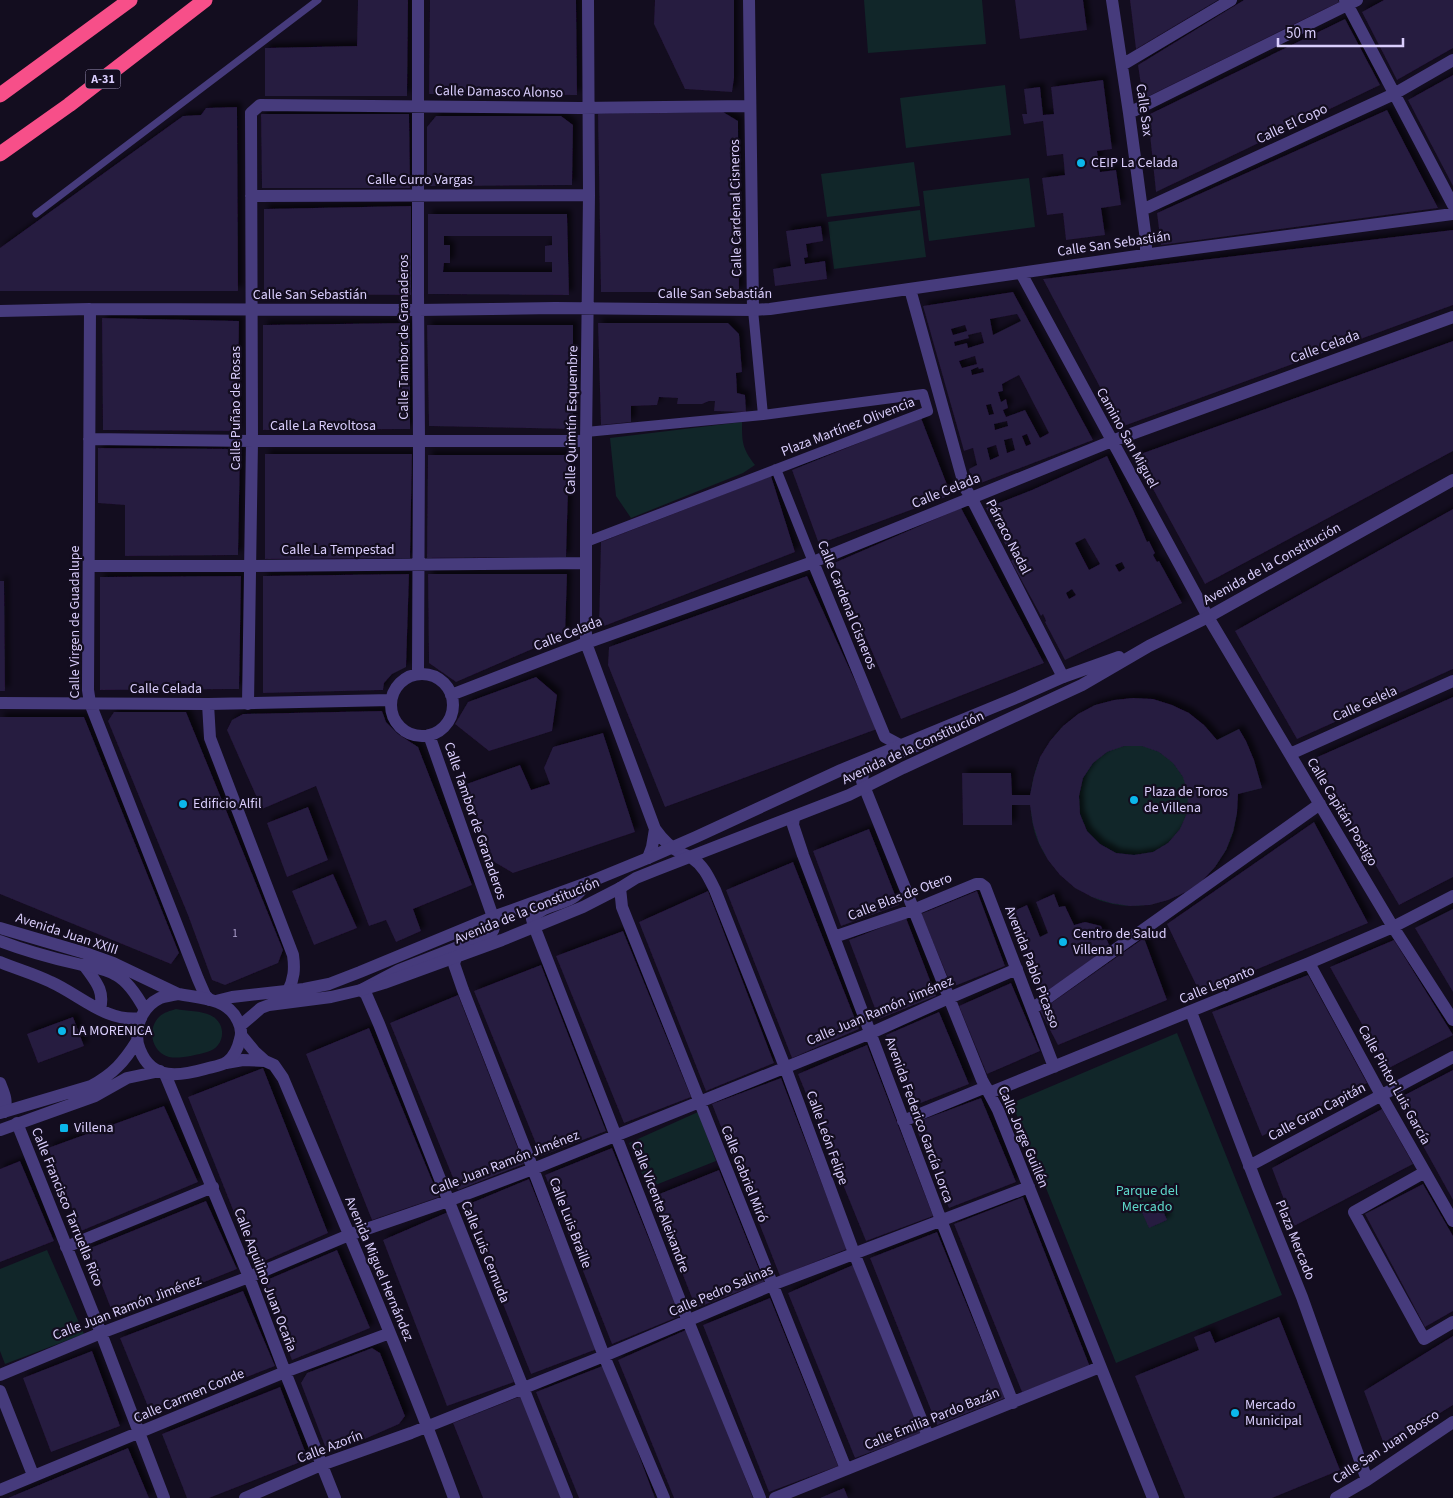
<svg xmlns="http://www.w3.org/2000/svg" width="1453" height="1498" viewBox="0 0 1453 1498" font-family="'Source Sans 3',sans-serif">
<defs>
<filter id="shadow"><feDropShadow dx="4.5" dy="-4.5" stdDeviation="2.5" flood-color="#0009"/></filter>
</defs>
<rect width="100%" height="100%" fill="#130d1f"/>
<path fill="#112629" d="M864,0H982L986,44L868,53Z
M1005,85L1011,135L906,148L900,98Z
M914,162L920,206L827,217L821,174Z
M1029,178L1035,227L929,241L923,191Z
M920,210L926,257L834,269L828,222Z
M742,422C742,442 742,448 755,465L743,473L631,518L616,496L610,438Z
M1133,698C1172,701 1192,711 1217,740L1239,729C1250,748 1256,767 1262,788L1238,794C1237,807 1237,819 1234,831C1217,889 1149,922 1094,898C1086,894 1078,885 1071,879C1064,873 1053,867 1048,859C1026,830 1025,783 1044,751C1065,716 1093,702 1133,698Z
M176,1009C186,1011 202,1011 210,1015C228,1023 225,1048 207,1052C196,1055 180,1059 169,1057C151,1052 147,1029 159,1017C164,1012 170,1011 176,1009Z
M1177,1033L1282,1295L1116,1363L1012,1103Z
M698,1112L716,1161L648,1188L629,1143Z
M47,1250L84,1334L5,1364L0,1351V1269Z"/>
<path fill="#271a3f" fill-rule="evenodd" filter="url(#shadow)" d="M358,0H408L407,96H265V48L357,46Z
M430,0H576L577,95L429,94Z
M655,0H734V78L732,92L685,89L654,24Z
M1015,0H1083L1087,30L1020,39Z
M1130,0H1218L1136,49Z
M1244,0H1338L1339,2L1143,99L1138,65Z
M1384,0H1453V48L1397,80L1362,12Z
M1345,19L1380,85L1156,192L1148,115Z
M1453,75V186L1408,100Z
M1103,80L1112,149L1097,151L1100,172L1116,170L1121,205L1101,208L1105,235L1066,240L1063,213L1047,215L1042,178L1065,175L1063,154L1047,156L1043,121L1024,124L1022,114H1027L1024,89L1040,87L1043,115L1054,114L1051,87Z
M237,107L238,291H0V248L183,116L201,115L206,108Z
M1387,110L1438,208L1161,245L1157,213Z
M723,112L738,121L739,292H601L598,114Z
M261,114H409L410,188H262Z
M436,116H561L573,125L572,185L427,186V127Z
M411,206V295L264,294V209Z
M428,214H567L569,295L428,294ZM444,236H552V245L545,246V262H552V272H443L444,263H450V245H444Z
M821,226L823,241L806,244L808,257L804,258L805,264L825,261L827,279L775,286L773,269L791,266L786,231Z
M1453,230V305L1121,427L1043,279Z
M1013,292L1093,440L973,486L969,469L977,465L973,448L964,451L923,306ZM1017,314L1021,321L993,335L990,319ZM965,325L967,331L953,335L951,329ZM981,332L984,343L968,348L967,343L955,346L954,342L969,338L968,335ZM975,356L977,364L962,368L959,361ZM978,367L979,369L983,368L984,372L972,375L971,370ZM1019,375L1049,433L1040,438L1025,410L1006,417L1003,410L1008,408L1006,399L1001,402L998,392L1003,391L1002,384ZM991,404L994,414L989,415L986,405ZM1007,421L1008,426L995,430L994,424ZM1027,434L1031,444L1026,446L1022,436ZM1012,438L1015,450L1007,453L1004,440ZM996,445L999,456L990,460L987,448Z
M102,318L239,321L237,431L103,430Z
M410,323V429L263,430V325Z
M598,323H728L739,334L742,372L736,373L737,393L745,395L746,412L714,411L715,401H709L702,404H677L678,398L659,397L657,405L631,406V422L601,425Z
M427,325H573V429L429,426Z
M1453,341V451L1205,584L1135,456Z
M921,418L951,495L819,544L792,470Z
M98,448L240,449L238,555L125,556V505L98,503Z
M265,454H412L410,558L265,559Z
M428,455H569L566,557L427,558Z
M1107,456L1134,512L1147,542L1149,541L1155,553L1153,555L1157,562L1159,561L1182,603L1065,660L1045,622L1046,621L1043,614L1041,616L1011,561L1013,559L986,508L1032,490ZM1085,538L1100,564L1089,570L1075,543ZM1122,562L1125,568L1119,572L1115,565ZM1072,589L1076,595L1069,599L1066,593Z
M771,476L795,552L599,628L601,542Z
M961,508L1044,663L901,719L834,563Z
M1453,509V669L1297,739L1235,631Z
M409,574L406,667L392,674L384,683L383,690L263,693V576Z
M428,574H567L565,635L456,682L429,663Z
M241,576L239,689L100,690V577Z
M807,576L877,729L665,807L608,665L609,647Z
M0,581H4L5,691H0Z
M536,677L557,695L552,731L489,751L455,724L468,702Z
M1453,697V877L1399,905L1313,759Z
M1133,698L1153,699L1172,705L1189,713L1204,725L1217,740L1239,729L1246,741L1254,760L1262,788L1238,794L1237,813L1233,832L1226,850L1215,867L1202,881L1186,892L1168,900L1150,905L1130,906L1111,903L1092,897L1075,888L1060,875L1048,860L1039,843L1033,824L1030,805H1012V825H963L962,773H1011L1012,795H1030L1034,776L1040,757L1050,741L1063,726L1078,714L1095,705L1114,700ZM1124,746H1142L1159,752L1173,763L1183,777L1188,795L1187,813L1180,829L1168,843L1153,852L1134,855L1116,853L1100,844L1087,831L1080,814L1079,796L1083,778L1093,763L1107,752Z
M382,711L386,722L398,734L418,747L472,885L413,909L421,931L396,942L386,920L369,926L316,786L262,809L227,730L232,720L243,714Z
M114,712H186L283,950L278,963L225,985L212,980L188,915L108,721Z
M0,717H84L179,953L171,964L0,894Z
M603,733L635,832L513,873L491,860L461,786L520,765L531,790L550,784L544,768L553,747Z
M308,807L328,860L287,877L267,823Z
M1314,822L1368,923L1200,993L1167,924Z
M869,829L899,905L841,926L813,851Z
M793,862L859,1029L792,1058L726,890Z
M333,874L357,928L314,945L292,891Z
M708,891L774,1063L706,1091L639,922Z
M977,891L1005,966L952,987L921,914Z
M1054,894L1059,907L1065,906L1074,925L1085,922L1101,926L1110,947L1040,996L1007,914L1027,905L1040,937L1048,933L1036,902Z
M1453,909V992L1415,928Z
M906,918L936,996L879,1019L849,940Z
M623,931L691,1097L624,1123L556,956Z
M1144,938L1167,1000L1058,1045L1040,1011Z
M1394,940L1453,1035L1387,1069L1330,967Z
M541,965L606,1131L541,1156L474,991Z
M1308,975L1367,1083L1262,1136L1212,1012Z
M1011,983L1040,1051L987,1074L959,1006Z
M458,995L524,1164L458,1190L390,1023Z
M939,1012L969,1084L913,1106L886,1035Z
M73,1017L84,1046L38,1063L27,1034Z
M369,1028L439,1197L372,1220L306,1054Z
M867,1045L933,1216L866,1241L798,1074Z
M263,1068L328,1233L255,1265L188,1097Z
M1453,1070V1200L1397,1099Z
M781,1078L847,1249L780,1276L712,1104Z
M981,1098L1016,1182L949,1208L914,1123Z
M164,1106L198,1182L81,1231L48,1148Z
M1382,1109L1413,1164L1294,1226L1272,1168Z
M612,1148L680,1316L612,1344L545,1175Z
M20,1161L54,1241L0,1262V1169Z
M719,1170L764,1282L696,1308L652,1197Z
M529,1179L597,1349L531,1374L464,1206Z
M1423,1184L1453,1236V1311L1425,1327L1365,1214Z
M1023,1197L1090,1367L1022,1392L954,1224Z
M206,1201L237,1269L159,1300L115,1319L88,1249Z
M1159,1201L1167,1220L1149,1228L1140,1208Z
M448,1212L514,1382L447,1406L383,1240Z
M937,1232L1005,1398L937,1425L870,1258Z
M337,1250L370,1328L292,1360L262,1282Z
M853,1265L921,1433L855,1458L788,1293Z
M243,1291L275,1366L151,1414L120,1338Z
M770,1298L838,1466L769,1492L703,1325Z
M1279,1317L1340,1470L1272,1498H1185L1135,1376L1199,1350L1194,1337L1210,1331L1215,1343Z
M688,1329L753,1498H674L618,1360Z
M1453,1336V1405L1385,1447L1364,1391Z
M372,1348L380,1353L405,1416L399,1424L337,1451L325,1446L301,1383L307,1373Z
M92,1351L120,1426L51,1452L23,1378Z
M605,1365L655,1498H579L536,1392Z
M280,1387L308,1459L209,1498H187L162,1434Z
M521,1396L561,1498H483L453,1423Z
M128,1448L149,1498H8Z
M844,1488L848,1498H820Z"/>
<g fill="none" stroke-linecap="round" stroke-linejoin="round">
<path stroke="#463b7c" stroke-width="7" d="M36,214L318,0"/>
<path stroke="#463b7c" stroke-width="10" d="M753,310L763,415
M776,469L813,562
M586,542L928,411L923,394L763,415L586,432"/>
<path stroke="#463b7c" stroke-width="12" d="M588,0L589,195L586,441V643L655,829C662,839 669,847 681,853C685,855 688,856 692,858C704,866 709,878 715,890L785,1067L854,1253L928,1436
M749,0L753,310
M1112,0L1129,113L1146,240V254
M1345,0L1453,205
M1122,65L1231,0
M1129,113L1357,0
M251,196L589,195
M1142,210L1394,94L1453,60
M1021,273L1208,617L1393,927L1453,1020
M910,289L965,488L971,497L1063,677
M90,309L88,690L90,703L198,979L205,995L210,1000
M0,311L90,309L418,310L555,308L753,310L770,309L1158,253L1453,214
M89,439L252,441H586
M813,562L885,737L900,745
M89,566H251L586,563
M418,674L419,441L418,293V0
M391 705a31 31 0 1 1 62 0a31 31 0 1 1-62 0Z
M451,695L586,643L813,562L1112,441L1453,317
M0,703L208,704L391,700
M208,704L210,738L293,955C295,969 294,979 288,991
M248,704L252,441L251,113L260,105L580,108L749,106
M942,731L928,741L887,758L866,769L863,774L862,781L982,1080L998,1110L1153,1498
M429,735L493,917C495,924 495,928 491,934L399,970L361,990L366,994L379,1024L451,1207L567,1498
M1290,754L1453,681
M794,817L793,825L803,855L941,1220L1013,1403
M648,858L652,847L655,829
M587,883C583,888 579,894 572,898C560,905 541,906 532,919L534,926L688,1321L760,1498
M620,888L622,907L846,1469
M834,937L913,910L976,884H981L985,887L1054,1067
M456,957L454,964L463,990L533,1169L604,1356L664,1498
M0,962C17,969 35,974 51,982C80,995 107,1023 141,1018
M1309,963L1381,1095L1453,1221
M84,965C95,981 105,990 100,1009
M1032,1009L1320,804
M1191,1012L1258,1188L1302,1297L1367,1480
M241,1035L255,1052L265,1061L274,1065L283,1078C342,1218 402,1356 454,1498
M226,1063L243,1060L265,1061
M165,1074L249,1277L285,1372L335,1498
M0,1083C4,1093 8,1101 4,1112
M989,1093L1309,963L1393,927L1453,896
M903,1121L986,1087
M17,1123L101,1333L164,1498
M1249,1166L1453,1057
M1425,1172L1354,1212L1424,1339L1453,1322
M66,1247L213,1187
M0,1375L101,1333L249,1277L349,1235L448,1201L533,1169L871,1033L942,1001L1017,969
M0,1391L33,1475
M0,1490L285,1372L390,1333
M245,1498L321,1465L411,1433L604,1356L772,1285L1029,1187
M775,1498L1100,1367
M1336,1498L1367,1480L1453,1422"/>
<path stroke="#463b7c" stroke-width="12" d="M0,928L85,953L113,963L178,994
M0,941C26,951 52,958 78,964C91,967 104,968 116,975C129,982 138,997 145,1010
M178,994C200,998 228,998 238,1021C241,1027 242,1033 240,1039C238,1048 235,1056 227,1062C221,1066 212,1067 205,1069C180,1076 152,1081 140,1050C132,1031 141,1007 160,998C166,996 172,995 178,994Z
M216,1001L232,997L304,989L329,984L360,972L493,917L587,883L648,858L696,837L841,770L1018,697L1063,677L1119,657
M240,1026L261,1008L269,1005L331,997L361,990L384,983L502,940L583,907L620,888L636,878L656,870L849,795L903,768L1082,685L1149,646L1208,617L1453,480
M0,1113L91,1086C113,1074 124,1062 137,1041
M0,1130L95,1096L127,1078L160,1071"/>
<path stroke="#f74f89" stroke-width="15" d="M0,95L130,0
M0,154L69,105L205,0"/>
</g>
<g fill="#0bb7eb" stroke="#130d1f" stroke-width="2">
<circle cx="1081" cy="163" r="5"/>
<circle cx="1134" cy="800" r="5"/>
<circle cx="183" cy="804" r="5"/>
<circle cx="1063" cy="942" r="5"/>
<circle cx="62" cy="1031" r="5"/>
<rect x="59" y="1123" width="10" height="10" rx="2.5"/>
<circle cx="1235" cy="1413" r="5"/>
</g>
<g text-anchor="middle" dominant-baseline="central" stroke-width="4.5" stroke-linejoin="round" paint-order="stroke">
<g font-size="11" fill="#ada1ce">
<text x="235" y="933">1</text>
</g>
<rect fill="#130d1f" stroke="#9e94ba" stroke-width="1" x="85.5" y="69.5" width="35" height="19" rx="4"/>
<g font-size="12" font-weight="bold" fill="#dacefd">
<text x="103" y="79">A-31</text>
</g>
<g font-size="14" fill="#dacefd" stroke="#130d1f">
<text transform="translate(499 92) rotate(1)">Calle Damasco Alonso</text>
<text transform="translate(1144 110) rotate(82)">Calle Sax</text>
<text transform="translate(1292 124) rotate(-25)">Calle El Copo</text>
<text x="420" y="180">Calle Curro Vargas</text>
<text transform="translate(736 208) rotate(-91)">Calle Cardenal Cisneros</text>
<text transform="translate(1114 244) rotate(-8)">Calle San Sebastián</text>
<text x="715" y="294">Calle San Sebastián</text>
<text x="310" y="295">Calle San Sebastián</text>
<text transform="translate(404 337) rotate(-90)">Calle Tambor de Granaderos</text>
<text transform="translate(1325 347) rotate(-20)">Calle Celada</text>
<text transform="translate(236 408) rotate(-90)">Calle Puñao de Rosas</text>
<text transform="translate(572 420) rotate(-89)">Calle Quimtín Esquembre</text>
<text x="323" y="426">Calle La Revoltosa</text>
<text transform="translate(848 427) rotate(-21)">Plaza Martínez Olivencia</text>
<text transform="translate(1127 438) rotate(61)">Camino San Miguel</text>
<text transform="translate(946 491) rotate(-22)">Calle Celada</text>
<text transform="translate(1008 537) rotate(63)">Párraco Nadal</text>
<text x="338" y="550">Calle La Tempestad</text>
<text transform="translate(1272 564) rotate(-29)">Avenida de la Constitución</text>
<text transform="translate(847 605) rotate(68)">Calle Cardenal Cisneros</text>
<text transform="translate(75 622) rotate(-90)">Calle Virgen de Guadalupe</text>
<text transform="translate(568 634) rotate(-21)">Calle Celada</text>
<text x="166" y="689">Calle Celada</text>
<text transform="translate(1365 704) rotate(-24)">Calle Gelela</text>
<text transform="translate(913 748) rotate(-25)">Avenida de la Constitución</text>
<text transform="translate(1342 812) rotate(59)">Calle Capitán Postigo</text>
<text transform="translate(475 821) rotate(71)">Calle Tambor de Granaderos</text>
<text transform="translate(900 897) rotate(-21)">Calle Blas de Otero</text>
<text transform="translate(527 911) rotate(-22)">Avenida de la Constitución</text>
<text transform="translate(67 934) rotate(18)">Avenida Juan XXIII</text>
<text transform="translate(1032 967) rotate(69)">Avenida Pablo Picasso</text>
<text transform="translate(1217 985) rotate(-22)">Calle Lepanto</text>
<text transform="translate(880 1011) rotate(-23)">Calle Juan Ramón Jiménez</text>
<text transform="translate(1394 1085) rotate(61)">Calle Pintor Luis García</text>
<text transform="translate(1317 1112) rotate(-28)">Calle Gran Capitán</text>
<text transform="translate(919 1120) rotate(70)">Avenida Federico García Lorca</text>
<text transform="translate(1023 1137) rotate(67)">Calle Jorge Guillén</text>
<text transform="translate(827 1138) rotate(70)">Calle León Felipe</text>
<text transform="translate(505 1163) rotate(-21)">Calle Juan Ramón Jiménez</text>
<text transform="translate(744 1174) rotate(68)">Calle Gabriel Miró</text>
<text transform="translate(67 1207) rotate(68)">Calle Francisco Tarruella Rico</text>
<text transform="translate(660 1207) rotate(69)">Calle Vicente Aleixandre</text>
<text transform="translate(570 1223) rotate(69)">Calle Luis Braille</text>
<text transform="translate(1295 1240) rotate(68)">Plaza Mercado</text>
<text transform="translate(485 1252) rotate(68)">Calle Luis Cernuda</text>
<text transform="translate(379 1269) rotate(67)">Avenida Miguel Hernández</text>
<text transform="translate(265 1280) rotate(69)">Calle Aquilino Juan Ocaña</text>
<text transform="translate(721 1291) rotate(-23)">Calle Pedro Salinas</text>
<text transform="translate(127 1308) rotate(-21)">Calle Juan Ramón Jiménez</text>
<text transform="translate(189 1396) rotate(-23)">Calle Carmen Conde</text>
<text transform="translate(932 1419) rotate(-22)">Calle Emilia Pardo Bazán</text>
<text transform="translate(330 1447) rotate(-21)">Calle Azorín</text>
<text transform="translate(1386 1447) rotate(-33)">Calle San Juan Bosco</text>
</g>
<g font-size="14" fill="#dacefd" stroke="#130d1f" text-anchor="start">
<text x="1091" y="163">CEIP La Celada</text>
<text x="1144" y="792">Plaza de Toros<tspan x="1144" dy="16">de Villena</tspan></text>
<text x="193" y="804">Edificio Alfil</text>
<text x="1073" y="934">Centro de Salud<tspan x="1073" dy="16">Villena II</tspan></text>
<text x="72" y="1031">LA MORENICA</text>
<text x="74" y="1128">Villena</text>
<text x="1245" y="1405">Mercado<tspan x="1245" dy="16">Municipal</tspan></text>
</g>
<g font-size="14" fill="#5ed8ca" stroke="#130d1f">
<text x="1147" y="1191">Parque del<tspan x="1147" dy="16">Mercado</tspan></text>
</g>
</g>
<path d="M1278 38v8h125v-8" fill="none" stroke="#dacefd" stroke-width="2.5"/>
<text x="1286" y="38" font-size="15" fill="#dacefd" stroke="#130d1f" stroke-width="4" paint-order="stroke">50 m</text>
</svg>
